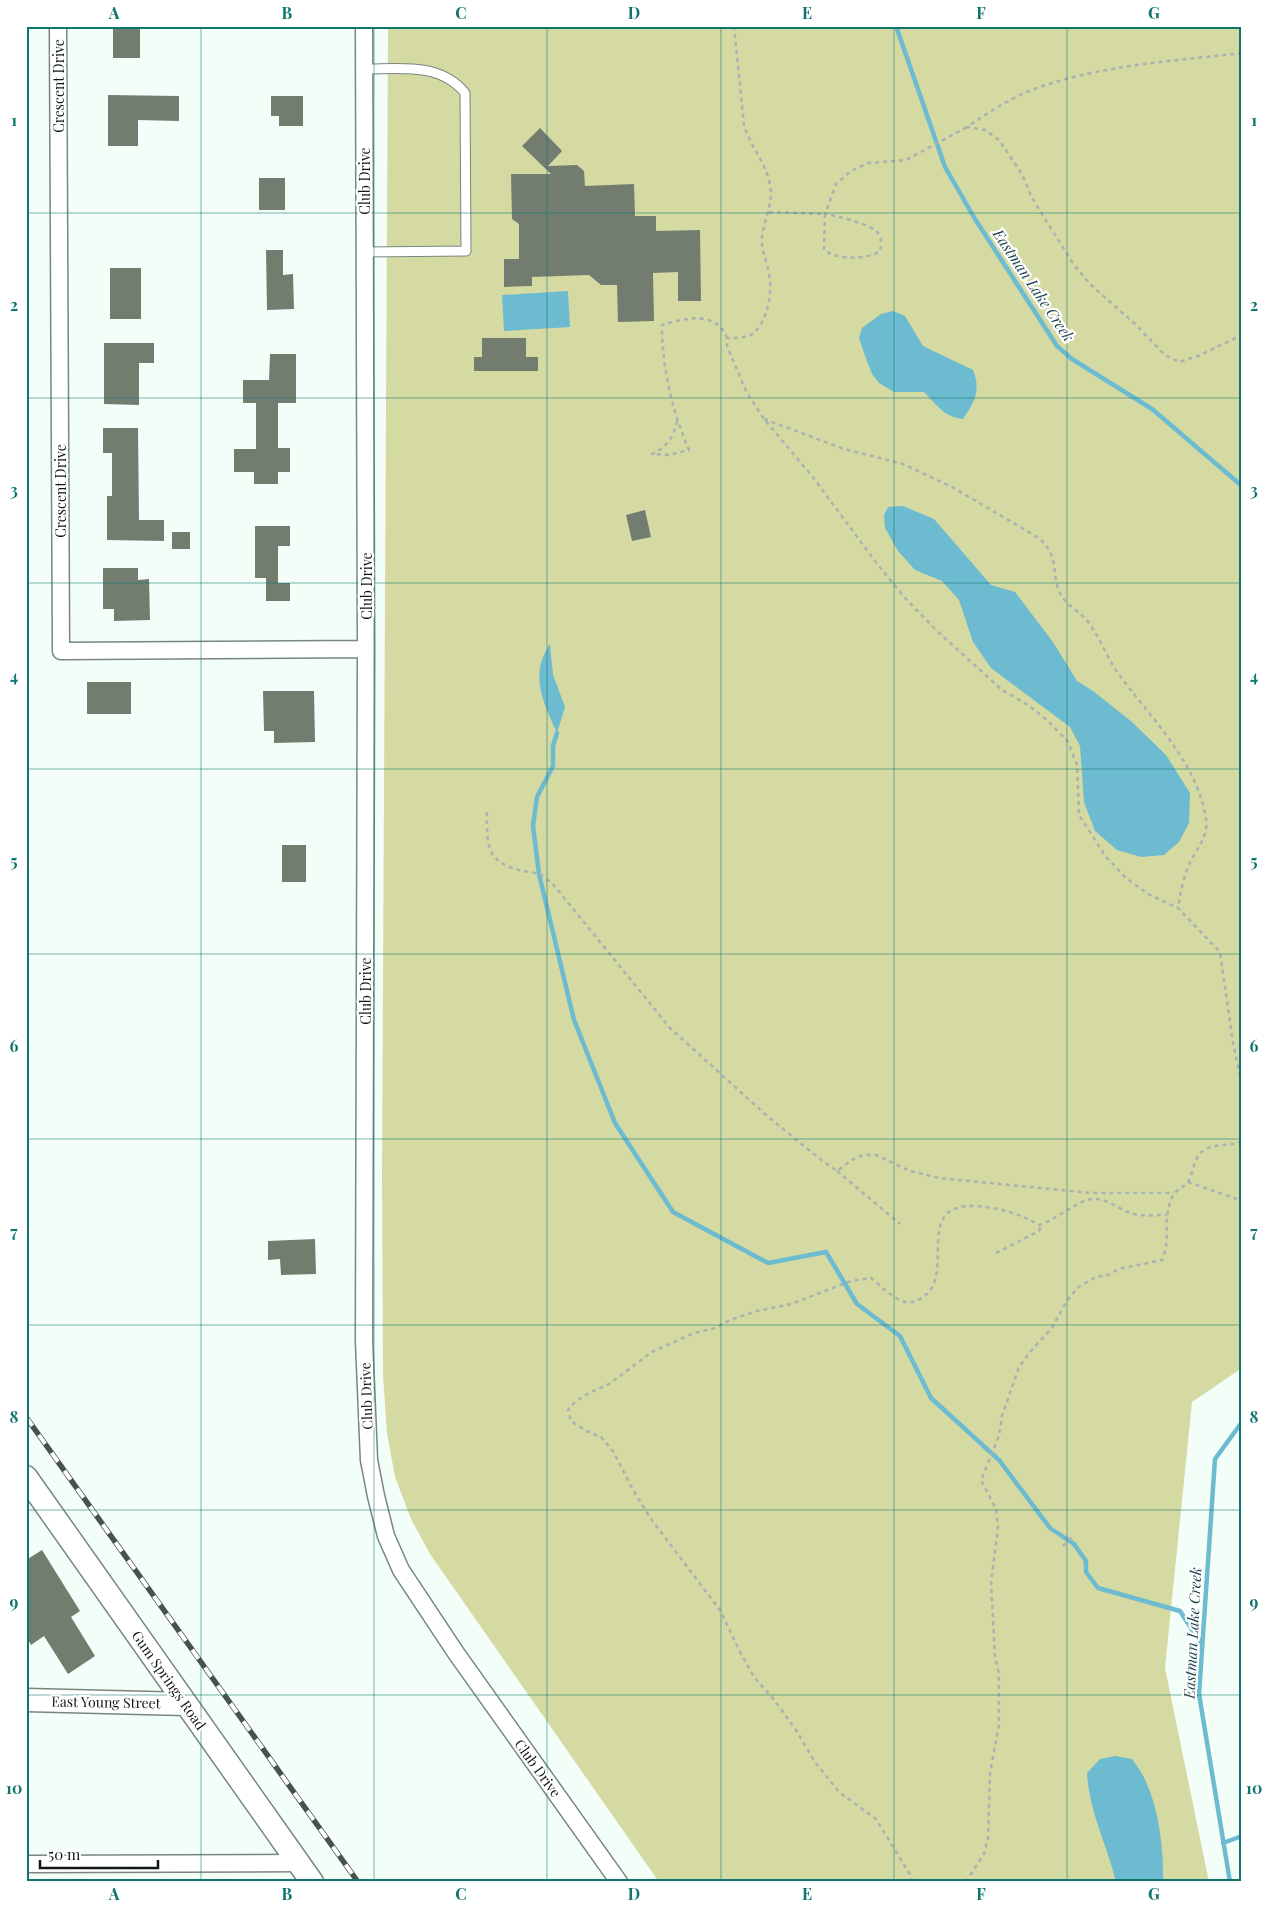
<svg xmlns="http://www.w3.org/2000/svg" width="1268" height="1908" viewBox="0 0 1268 1908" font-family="'Playfair Display',serif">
<rect width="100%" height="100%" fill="#f3fef9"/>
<path fill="#d4daa2" d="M388,26H1242V1368L1192,1402L1165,1668L1209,1882H659L430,1554L411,1519L395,1477L387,1433L383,1375L382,1174Z"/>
<path fill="#6cbbd0" d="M568,291L570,327L504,331L502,295Z
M893,311L905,316L923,346L973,370C981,390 975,402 963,419C944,417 937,405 924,392H894L879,383L872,374L865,356L859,338L862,328L881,314Z
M903,506L934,519L991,585L1015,592L1053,642L1077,681L1093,691L1132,722L1166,755L1190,793L1189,823L1179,842L1164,855L1141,857L1117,850L1095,831L1084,802L1080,746L1070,727L991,668L973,642L959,600L942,581L915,570L898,551L885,528L884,515L888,507Z
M550,644L553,675L565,707L557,733C543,701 529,676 550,644Z
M1115,1756L1132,1759C1137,1766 1143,1774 1146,1782C1159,1810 1164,1851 1163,1882H1116C1107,1845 1089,1811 1087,1773L1100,1759Z"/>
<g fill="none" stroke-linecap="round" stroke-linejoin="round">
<path stroke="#6cbbd0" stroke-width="4.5" d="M896,26L945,167L975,219L1057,346L1072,359L1152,409L1242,486
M557,733L553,746V766L537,797L533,826L539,874L574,1020L615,1123L673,1212L768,1263L826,1252L857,1304L900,1336L931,1398L999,1460L1050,1528L1074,1544L1086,1561V1572L1098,1588L1180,1611L1202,1645
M1223,1843L1242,1836
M1230,1882L1199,1694L1215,1459L1242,1422"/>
</g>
<path fill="#727d70" d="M113,26H140V58H113Z
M108,95L179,96V121L138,120V146H108Z
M271,96H303V126H279V116H271Z
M540,128L562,151L548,166L577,165L584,171L585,186L634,184L635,216H656V231L700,230L701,301H678V272L653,273L654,321L618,322L617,285H601L589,275L532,277V286L504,287V259H519V224L512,219L511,174H551L522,146Z
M259,178H285V210H259Z
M266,250H283V275L293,274L294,309L267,310Z
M110,268H141V319H110Z
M482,338H526V357H538V371H474V357H482Z
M104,343H154V363H139V405L104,404Z
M270,354H296V403H278V448H290V472H278V484H254V472H234V449H256V403H243V380H269Z
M103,428H138L139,520H164V541L107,540V496H112V453H103Z
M645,510L651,537L632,541L626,515Z
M255,526H290V546H278V583H290V601H266V578H255Z
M172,532H190V549H172Z
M103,568H138V580L149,579L150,620L114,621V609H103Z
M87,682H131V714H87Z
M263,691H314L315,742L274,743V731H264Z
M282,845H306V882H282Z
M315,1239L316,1274L281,1275L280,1259L268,1260V1241Z
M42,1550L80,1611L71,1617L95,1656L68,1674L44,1636L31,1645L26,1636V1560Z"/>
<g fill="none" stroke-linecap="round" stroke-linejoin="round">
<defs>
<path id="lane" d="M364,69C399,69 440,62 465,93L466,251L365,252"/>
<path id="street" d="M58,26L61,651L366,649
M364,26L366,649L364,1341L369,1460L376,1496L386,1536L401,1570L456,1653L619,1882
M26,1864L299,1863"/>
<path id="secondary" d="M26,1477L312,1882
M26,1700L186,1704"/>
</defs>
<use href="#lane" stroke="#77877f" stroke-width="11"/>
<use href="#street" stroke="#77877f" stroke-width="19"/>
<use href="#secondary" stroke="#77877f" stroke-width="25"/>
<path stroke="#a9b3af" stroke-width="2.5" stroke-dasharray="4 4" stroke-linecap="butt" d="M734,26L744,125C751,148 765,161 770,184C774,202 764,219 762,237C761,252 767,260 769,274C773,291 767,327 749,336C743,338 733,338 727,338V346L747,393L764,419L812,476L878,565L905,598L936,630L1002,690L1028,705L1048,721L1068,742L1077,765L1079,815L1106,857L1126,878L1148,894L1178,908L1220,952L1233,1043L1242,1086
M1242,53C1174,61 1102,65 1037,88C1012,97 989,112 967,127L985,130L999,140L1022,174L1031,196L1045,219L1074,265L1090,284L1135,324L1165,355L1179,362L1198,356L1242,335
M769,212L825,214L824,250C836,260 868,260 880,251C882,244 882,235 875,230C867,224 835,215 825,214L836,184L851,171L868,163L906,160L967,127
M764,419L844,449L903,464L952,487L1039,538C1062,559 1049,575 1062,597C1069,607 1082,613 1089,623C1101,640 1108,660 1120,676C1152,719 1197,763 1206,818C1209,838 1195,850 1188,867C1183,880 1180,894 1178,908
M677,421C673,438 668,446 652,454L668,455L689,450C672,411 662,367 662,325C685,318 716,310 727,338
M487,812C487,844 485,861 519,870C525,872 533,872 539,874C543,876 548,880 552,883L670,1028L766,1115L820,1159L837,1171L852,1160L863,1155H876L910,1171L939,1178L1091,1193H1174
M837,1171L900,1224
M1188,1182L1240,1200L1242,1202
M996,1253L1039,1231L1042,1224
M1063,1546L1074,1535
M912,1882L911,1876L876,1819L839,1792L815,1762L796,1730L775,1701L754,1677L739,1650L720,1610L651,1519L633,1490L613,1451L601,1437L586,1431L571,1421L568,1410L575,1402L589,1393L609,1384L652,1352L694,1333L715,1328L730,1320L757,1311L791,1304L851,1281L871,1278C881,1286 890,1296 902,1301C909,1304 917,1302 923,1297C957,1275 911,1202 977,1206C999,1208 1019,1213 1039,1225C1057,1220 1079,1198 1095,1199C1107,1199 1117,1208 1128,1212C1139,1217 1155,1215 1167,1215
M966,1882L984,1854L988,1838L990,1773L999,1725V1674L995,1656L991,1582L998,1528L996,1509L981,1480L999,1436L1002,1416L1019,1367L1030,1352L1052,1328L1066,1302L1077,1288L1096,1277L1108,1275L1119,1269L1162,1260C1171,1240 1163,1223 1170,1203C1174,1187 1184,1190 1189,1180C1194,1170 1194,1157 1204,1150C1215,1143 1231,1147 1242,1141"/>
<use href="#lane" stroke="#fff" stroke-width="9"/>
<use href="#street" stroke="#fff" stroke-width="16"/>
<use href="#secondary" stroke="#fff" stroke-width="22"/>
<defs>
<path id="rail" d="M26,1417L358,1882"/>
</defs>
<use href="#rail" stroke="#49514d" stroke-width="5.5"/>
<use href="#rail" stroke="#fff" stroke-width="4" stroke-dasharray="11" stroke-linecap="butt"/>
</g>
<path fill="none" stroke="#0f766e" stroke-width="1" stroke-opacity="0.55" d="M201,26V1882M374,26V1882M547,26V1882M721,26V1882M894,26V1882M1067,26V1882M26,213H1242M26,398H1242M26,583H1242M26,769H1242M26,954H1242M26,1139H1242M26,1325H1242M26,1510H1242M26,1695H1242"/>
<g text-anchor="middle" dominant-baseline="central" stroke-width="4.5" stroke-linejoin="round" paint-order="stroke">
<g font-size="14" fill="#101714" stroke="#fff">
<text transform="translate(58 86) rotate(-90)">Crescent Drive</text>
<text transform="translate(364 181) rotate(-90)">Club Drive</text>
<text transform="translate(60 491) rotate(-90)">Crescent Drive</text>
<text transform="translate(366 586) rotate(-90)">Club Drive</text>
<text transform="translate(365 991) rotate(-90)">Club Drive</text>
<text transform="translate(366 1396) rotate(-92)">Club Drive</text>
<text transform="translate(169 1680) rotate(55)">Gum Springs Road</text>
<text transform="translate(106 1702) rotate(1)">East Young Street</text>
<text transform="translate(538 1768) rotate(54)">Club Drive</text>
</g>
<g font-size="15" font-style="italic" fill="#193f48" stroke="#fff">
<text transform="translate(1034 285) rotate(56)">Eastman Lake Creek</text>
<text transform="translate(1192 1633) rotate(-87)">Eastman Lake Creek</text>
</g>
</g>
<rect width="1268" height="1908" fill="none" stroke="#ffffff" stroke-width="55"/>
<path d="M40 1860v8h118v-8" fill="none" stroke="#101714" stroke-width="2.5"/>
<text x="48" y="1860" font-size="15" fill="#101714" stroke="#ffffff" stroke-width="4" paint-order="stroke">50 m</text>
<rect x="28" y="28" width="1212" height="1852" fill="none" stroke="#0f766e" stroke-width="2"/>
<g font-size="16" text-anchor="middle" font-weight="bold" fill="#0f766e">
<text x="114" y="19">A</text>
<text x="287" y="19">B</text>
<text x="461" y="19">C</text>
<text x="634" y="19">D</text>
<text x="807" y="19">E</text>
<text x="981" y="19">F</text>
<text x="1154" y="19">G</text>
<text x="14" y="126">1</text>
<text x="1254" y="126">1</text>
<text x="14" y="311">2</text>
<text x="1254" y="311">2</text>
<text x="14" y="496">3</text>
<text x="1254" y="496">3</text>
<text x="14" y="682">4</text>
<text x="1254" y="682">4</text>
<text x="14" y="867">5</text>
<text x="1254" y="867">5</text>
<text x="14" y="1052">6</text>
<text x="1254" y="1052">6</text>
<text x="14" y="1238">7</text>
<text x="1254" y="1238">7</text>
<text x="14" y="1423">8</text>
<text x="1254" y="1423">8</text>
<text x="14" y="1608">9</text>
<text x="1254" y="1608">9</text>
<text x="14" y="1794">10</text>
<text x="1254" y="1794">10</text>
<text x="114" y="1900">A</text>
<text x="287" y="1900">B</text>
<text x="461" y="1900">C</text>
<text x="634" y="1900">D</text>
<text x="807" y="1900">E</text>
<text x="981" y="1900">F</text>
<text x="1154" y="1900">G</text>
</g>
</svg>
